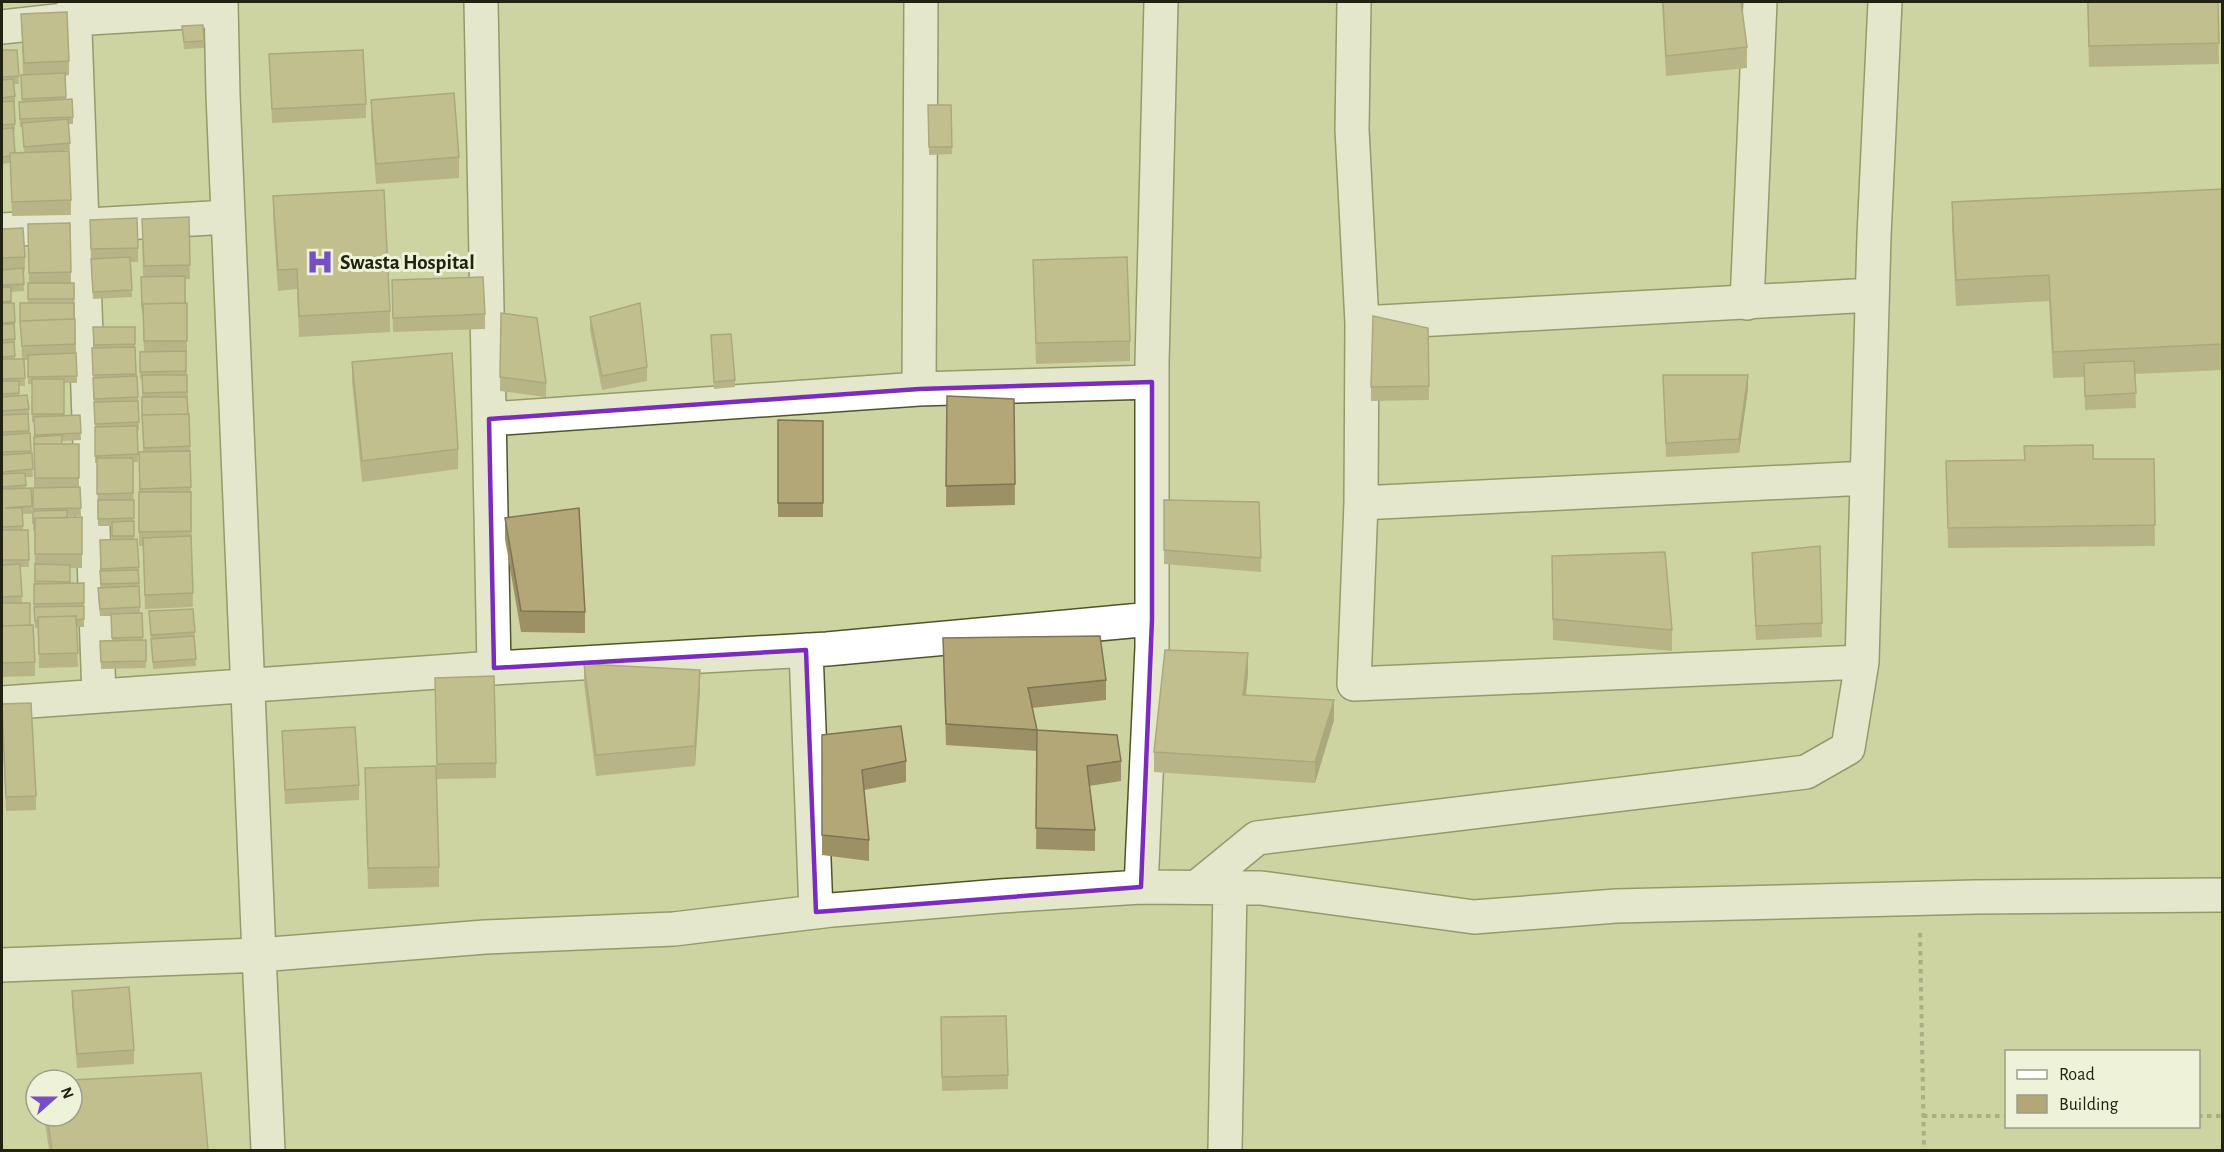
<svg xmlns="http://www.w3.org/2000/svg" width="2224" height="1152" viewBox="0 0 2224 1152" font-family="'Alegreya Sans',sans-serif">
<rect width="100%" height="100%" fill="#cdd4a2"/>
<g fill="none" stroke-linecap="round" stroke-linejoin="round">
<defs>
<path id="street" d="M74,2L99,696
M221,2L223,95L259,955L485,937L674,929L832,910L1000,896L1141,887L1261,888L1474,917L1616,906L1975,897L2222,895
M1354,2L1352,129L1362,323L1361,503L1354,684L1862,662
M2,27L74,19L221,10
M2,230L228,217
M1747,303L1760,2
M1362,323L1872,295
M919,389L921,2
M489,419L919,389L1152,382
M1361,503L1867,478
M806,650L816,912
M494,668L827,649L1152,619
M2,703L494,668L481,2
M1141,887L1152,647V363L1161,2
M1197,887L1257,838L1806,772L1848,748L1862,662L1874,236L1885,2
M1225,1150L1230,888"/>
<path id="secondary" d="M2,965L259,955L268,1150"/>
</defs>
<use href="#street" stroke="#505528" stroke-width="36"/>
<use href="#secondary" stroke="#505528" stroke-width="36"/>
<path stroke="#7d825e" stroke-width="4" stroke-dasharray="4.5 4.5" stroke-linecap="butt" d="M1920,933L1924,1150
M1923,1116H2006
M2198,1116H2222"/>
<use href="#street" stroke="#fff" stroke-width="33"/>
<use href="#secondary" stroke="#fff" stroke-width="33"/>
</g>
<path fill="#9b9066" d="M1662,2H1741L1747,47V68L1666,76Z
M2087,2H2218L2219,64L2089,67Z
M21,14L69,61V75L65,76L66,100L73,117V124H68L70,150L49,152L71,200V215L12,216L10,163L2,164V50H17L19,84H14L15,96V104H14L15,131H14L15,153L24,152L22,127H20L19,110V102H22L21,75H23Z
M182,26L204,41V48L184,49Z
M269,54L366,104V118L272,123Z
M371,100L459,157V178L376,184L371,120Z
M928,105H951L952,154L929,155Z
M2223,189V370L2135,374L2136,408L2085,410L2084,377L2053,378L2049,301L1956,306L1952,229V202Z
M273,196L390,311V332L299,337L297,289L278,291L273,217Z
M189,217L190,279H185L187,341V355H186L190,446L193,607L145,609L143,546H139V452H143L142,397V379H140V352H144L143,314H142L141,284L143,277L142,219Z
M90,220L138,248V262H131L132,297L93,299L91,266Z
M70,223L71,283H74L77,383H64V416L80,415L81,440L62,441V444H79V487H80L81,516H67V518L82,517V568H70V583H84V627H76L78,667L39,668L38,628H35L34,615L35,531H33V488H34V422H32V384H28V360H24L25,386H19V396L29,409V433H30L33,477H25L26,488H31L32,514H22L23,530H28L29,567H20L22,603L30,625L35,662V676L2,677V229L25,257V271L23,272L24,291L11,292V303L15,322V359H22L20,303H28V283H29L28,224Z
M1033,260L1130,341V361L1036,364Z
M392,280L485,314V329L393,332Z
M501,313L546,383V397L500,391Z
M590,317L647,367V381L602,390L590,331Z
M93,327H135V347L138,397L139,430H137L138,462H133L134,539L139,567L140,613H142L143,640H146V668L101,669L100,641H112L111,616H100L98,595L100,588V540H112V526H98L97,463H95V427L93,385Z
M1428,328L1429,400L1371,401V387Z
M711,335L735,380V387L714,389Z
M352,362L458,449V469L362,482L352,382Z
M1663,375L1748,389L1739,453L1666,457Z
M947,396L1014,399L1015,505L946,507Z
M778,420L823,421V517H778Z
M2024,446L2093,459H2154L2155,546L1948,548L1946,461L2024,460Z
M1164,500L1259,502L1261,572L1164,564Z
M505,518L585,612V633L521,632L505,539Z
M1820,546L1822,637L1756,640L1752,568V553Z
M1552,556L1672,630V651L1553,640Z
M149,611L195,632L194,640L196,666L153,669Z
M943,638L1106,680V700L1032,708L1037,730L1121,761V781L1089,786L1095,830V851L1036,849L1037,751L946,745Z
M584,664L700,690L695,766L596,776L584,684Z
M1248,674L1246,695L1334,720L1315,783L1154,772V752Z
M435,678L496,763V778L437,779Z
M2,704L36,796V810L6,811L2,728Z
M282,731L359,785V800L285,804Z
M822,735L906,761V782L864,790L869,840V861L822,855Z
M365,768L439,867V887L368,889Z
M72,991L134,1050V1064L77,1068L72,1006Z
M941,1031L1008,1075V1089L942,1091Z
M44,1116H72L208,1150H49Z"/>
<path fill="#7e7553" d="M1748,375V389L1739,453V439Z
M1248,653V674L1243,716V695Z
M700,670V690L695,766V746Z
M1334,700V720L1315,783V762Z"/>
<path fill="#b4a777" stroke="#7e7553" stroke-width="1.5" d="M1663,2H1741L1747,47L1666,56Z
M2088,2H2218L2219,43L2089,46Z
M67,12L69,61L24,63L21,14Z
M203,25L204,41L184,42L182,26Z
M2,50H17L19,76L2,77Z
M363,50L366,104L272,109L269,54Z
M65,73L66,97L22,99L21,75Z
M13,79L15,96L2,98V80Z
M454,93L459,157L376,164L371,100Z
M72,99L73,117L20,119L19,102Z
M14,101L15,124L2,125V102Z
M928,105H951L952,147H929Z
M68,119L70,143L24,147L22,123Z
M13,128L15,153H10V156L2,157V129Z
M69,151L71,200L12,202L10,153Z
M2223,189V344L2053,352L2049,275L1956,280L1952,202Z
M384,190L390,311L299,316L297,269L278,270L273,196Z
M189,217L190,265L144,266L142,219Z
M137,218L138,248L91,249L90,220Z
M70,223L71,272L29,273L28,224Z
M23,228L25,257L2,258V229Z
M130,257L132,290L93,292L91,259Z
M1127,257L1130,341L1036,343L1033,260Z
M23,268L24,284L2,285V270Z
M185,276V303L143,304V307H142L141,277Z
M483,277L485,314L393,318L392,280Z
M28,283H74V299H28Z
M2,287H11V301L2,302Z
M2,303H14L15,322L2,323Z
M20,303H74V319L20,321V324Z
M187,303V341H144L143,304Z
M640,303L647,367L602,376L590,317Z
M501,313L537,318L546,383L500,377Z
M1373,316L1428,328L1429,386L1371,387Z
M75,319V344L22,346L20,321Z
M2,324H14L15,339L2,340Z
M93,327H135V344L94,345Z
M731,334L735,380L714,382L711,335Z
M14,342L15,356L2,357V343Z
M135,347L136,374L93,375L92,348Z
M186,351V371L140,372V352Z
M76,353L77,376L28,377V355Z
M452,353L458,449L362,461L352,362Z
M2,359H24L25,378L2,379Z
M2134,361L2136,393L2085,396L2084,363Z
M142,375H187V392L143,393Z
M1663,375H1748L1739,439L1666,443Z
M137,376L138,397L94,399L93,378Z
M32,379H64V414H32Z
M2,381H19V393L2,394Z
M27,395L29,409L2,411V397Z
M947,396L1014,399L1015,484L946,486Z
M142,397H187L188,414L142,415Z
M138,401L139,422L95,424L94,402Z
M28,414L29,431L2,432V415Z
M189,414L190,446L144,448L142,415Z
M80,415L81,433L35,435L34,417Z
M778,420L823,421V503H778Z
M137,426L138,454L95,456V427Z
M30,433L31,451L2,452V435Z
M62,435V444H34V437Z
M34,444H79V478H35Z
M2093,445V459H2154L2155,525L1948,528L1946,461L2025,460L2024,446Z
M190,451L191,487L140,489L139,452Z
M32,453L33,469L2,472V455Z
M97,458H133V493L97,494Z
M25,473L26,485L2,487V474Z
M80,487L81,508L33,509V488Z
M31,488L32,506L5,508H22L23,526L2,527V489Z
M139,492H191V531L139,532Z
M98,500H134V518L98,519Z
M1164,500L1259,502L1261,558L1164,550Z
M579,508L585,612L521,611L505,518Z
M67,510V518H35V523H33V511Z
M82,517V554H35V518Z
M134,521V536H112V522Z
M2,530H28L29,560H2Z
M191,536L193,593L145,595L143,538Z
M137,539L139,567L101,569L100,540Z
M1820,546L1822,623L1756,626L1752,553Z
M1665,552L1672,630L1553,619L1552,556Z
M20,564L22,596L2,597V565Z
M35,564L70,565V582L35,581Z
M138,570L139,583L101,584L100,571Z
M84,583V603L34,604V584Z
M139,586L140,607L100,609L98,588Z
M2,603H30V625L2,626Z
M84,606V619L76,620V616L38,617V621H35L34,607Z
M193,609L195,632L151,635L149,611Z
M142,613L143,637L112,638L111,614Z
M76,616L78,653L39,654L38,617Z
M33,625L35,662L2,663V626Z
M194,636L196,659L153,662L151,639Z
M1100,636L1106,680L1028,688L1037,730L1117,735L1121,761L1087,766L1095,830L1036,828L1037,730L946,724L943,638Z
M146,640V661L101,662L100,641Z
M1165,650L1248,653L1243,695L1334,700L1315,762L1154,752Z
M584,664L700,670L695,746L596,755Z
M494,676L496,763L437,764L435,678Z
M31,703L36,796L6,797L2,704Z
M901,726L906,761L862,770L869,840L822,835V735Z
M355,727L359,785L285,790L282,731Z
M436,766L439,867L368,868L365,768Z
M129,987L134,1050L77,1054L72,991Z
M1006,1016L1008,1075L942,1077L941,1017Z
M201,1073L208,1150H52L47,1116H72V1080Z"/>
<path d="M0 0H2224V1152H0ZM1152,382V619L1141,887L816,912L806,650L494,668L489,419L919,389Z" fill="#cdd4a2" fill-opacity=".55" fill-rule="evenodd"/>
<path fill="none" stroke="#7b2cbf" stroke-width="4.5" stroke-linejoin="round" d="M1152,382V619L1141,887L816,912L806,650L494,668L489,419L919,389Z"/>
<defs>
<symbol id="hospital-bare" viewBox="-9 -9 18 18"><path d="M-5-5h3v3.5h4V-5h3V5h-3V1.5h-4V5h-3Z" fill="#764fc8" stroke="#eef2d9" stroke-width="2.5" paint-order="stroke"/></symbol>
</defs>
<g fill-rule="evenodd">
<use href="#hospital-bare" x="301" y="243" width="38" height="38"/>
</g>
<g text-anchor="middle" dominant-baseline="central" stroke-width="6" stroke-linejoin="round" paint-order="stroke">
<g font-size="21" font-weight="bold" fill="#212310" stroke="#eef2d9" text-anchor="start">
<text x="340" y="262">Swasta Hospital</text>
</g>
</g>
<rect width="2224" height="1152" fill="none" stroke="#212310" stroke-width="6"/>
<rect x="2005" y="1050" width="195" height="78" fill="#eef2d9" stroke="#9c9f89" stroke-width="1.5"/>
<rect x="2017" y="1070" width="30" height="9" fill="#ffffff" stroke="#9c9f89" stroke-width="1.5"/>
<text x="2059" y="1080" font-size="18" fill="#212310">Road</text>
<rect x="2017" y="1095" width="30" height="18" fill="#b4a777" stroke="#9c9f89" stroke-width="1.5"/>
<text x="2059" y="1110" font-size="18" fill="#212310">Building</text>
<g transform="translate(54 1098) rotate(69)"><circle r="28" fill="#eef2d9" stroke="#9c9f89" stroke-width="1.5"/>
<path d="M0-4.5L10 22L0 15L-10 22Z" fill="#764fc8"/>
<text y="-9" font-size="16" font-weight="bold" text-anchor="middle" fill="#212310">N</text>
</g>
</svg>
